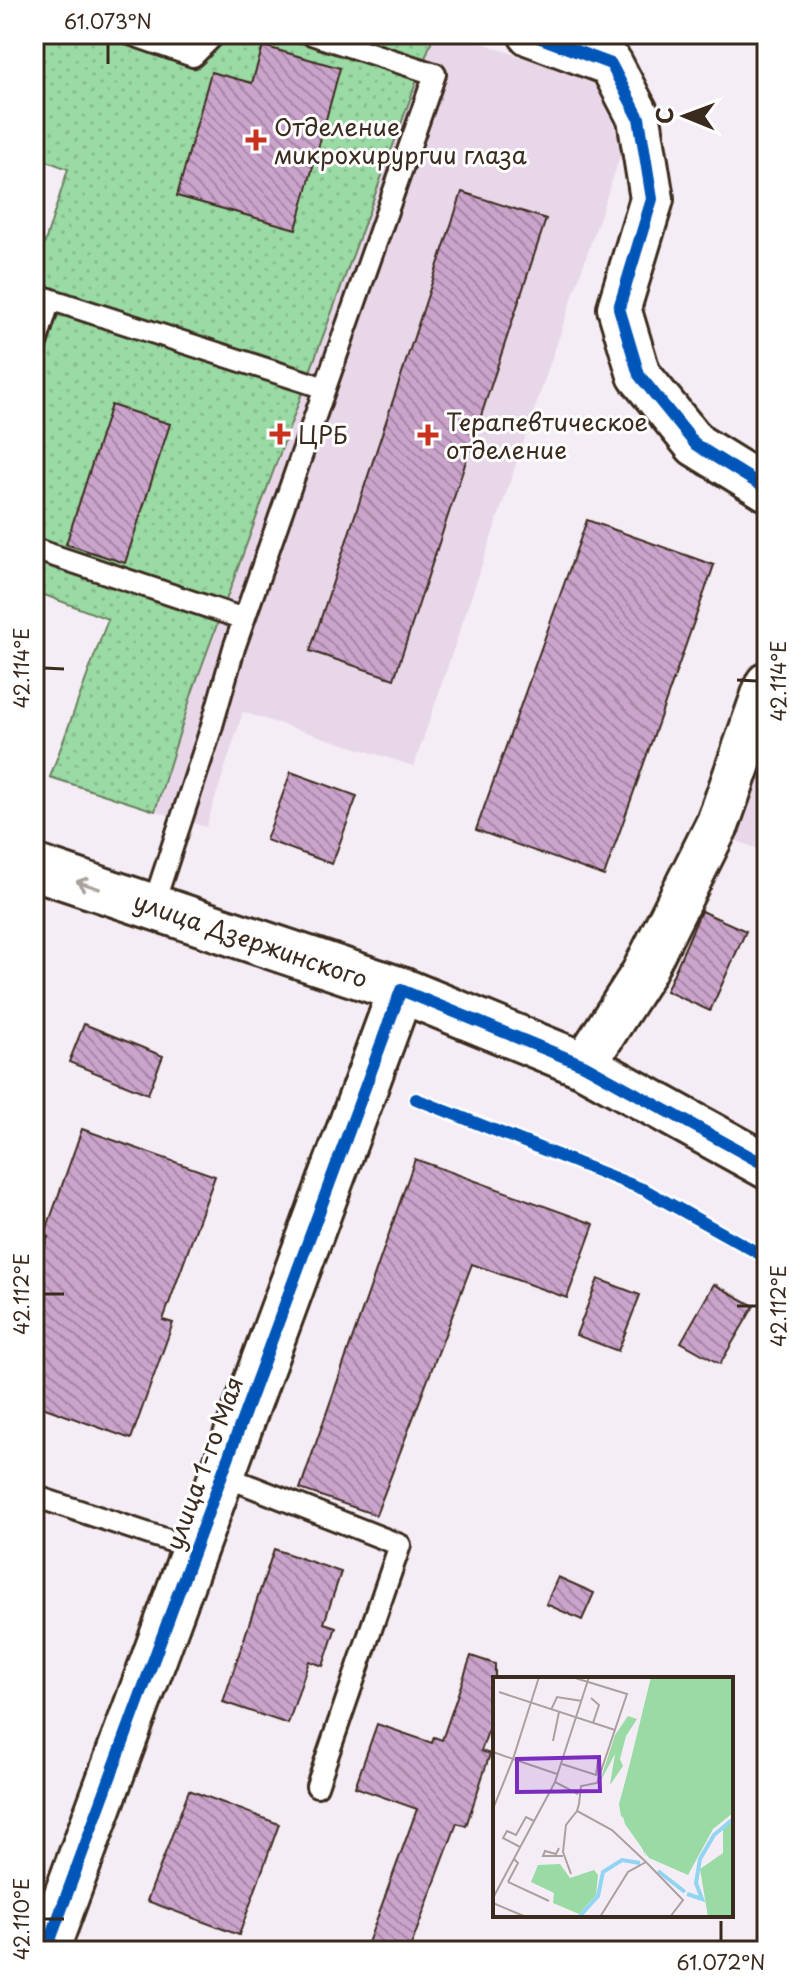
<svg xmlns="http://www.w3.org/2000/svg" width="801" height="1985" viewBox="0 0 801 1985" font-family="'Playpen Sans',sans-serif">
<defs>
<pattern id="grass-dots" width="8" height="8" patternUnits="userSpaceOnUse" patternTransform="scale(2)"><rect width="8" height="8" fill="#9adaa4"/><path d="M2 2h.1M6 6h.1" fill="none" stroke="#86bb8d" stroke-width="1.8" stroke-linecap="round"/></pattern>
<pattern id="building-back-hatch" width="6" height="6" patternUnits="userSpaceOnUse" patternTransform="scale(2)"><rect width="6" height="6" fill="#cba4cc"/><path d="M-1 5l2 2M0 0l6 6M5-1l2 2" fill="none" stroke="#a686a5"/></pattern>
</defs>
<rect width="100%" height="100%" fill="#f5edf5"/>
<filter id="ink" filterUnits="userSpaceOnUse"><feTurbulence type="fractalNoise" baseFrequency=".0125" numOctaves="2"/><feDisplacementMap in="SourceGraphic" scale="16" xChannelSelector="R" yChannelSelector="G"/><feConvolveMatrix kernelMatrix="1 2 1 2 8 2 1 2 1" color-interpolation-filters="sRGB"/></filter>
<g filter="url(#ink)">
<path fill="#e8d7e9" d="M34,34H457L598,84L623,148L414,766L243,712L206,827L50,777L108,619L34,591V277L68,169L34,156Z
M767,756V852L734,840Z"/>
<path fill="url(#grass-dots)" stroke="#6a8261" stroke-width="2" d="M34,34H434L193,690L155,811L50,777L108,619L34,591V277L68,169L34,156Z"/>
<path fill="url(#building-back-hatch)" stroke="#3b2a1e" stroke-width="2" d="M263,46L340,68L296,229L177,196L211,72L252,83Z
M462,192L546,219L394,679L310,651Z
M111,405L170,424L125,563L66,544Z
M587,520L714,565L604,876L476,830Z
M291,772L357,796L332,864L266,840Z
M701,911L746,931L710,1011L666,991Z
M84,1024L163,1056L148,1094L69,1062Z
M82,1129L215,1176L163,1320L173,1323L131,1439L34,1404V1275L48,1237L44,1236Z
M415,1159L594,1224L567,1298L472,1264L376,1515L300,1489Z
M598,1279L640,1295L618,1351L576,1335Z
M714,1284L754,1306L720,1364L681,1342Z
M274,1549L341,1572L324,1623L336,1627L323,1666L309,1661L288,1724L223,1702Z
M558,1577L594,1593L582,1620L546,1604Z
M471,1656L495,1664V1712L481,1751L490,1754L466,1826L457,1823L409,1951H365L417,1809L355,1787L377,1724L432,1743L434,1737L442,1740Z
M189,1790L279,1824L239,1935L147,1901Z"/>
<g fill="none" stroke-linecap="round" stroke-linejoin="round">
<defs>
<path id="service" d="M130,34L193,56L215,34
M34,294L325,388
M34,350L50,299
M34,549L244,619
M153,906L211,729L234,648L435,74L311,34
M222,1475L400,1545L317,1786
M34,1496L195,1549"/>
<path id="minor" d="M530,34L611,64L639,118L652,199L619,308L639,375L696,445L767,489
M584,1065L643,973L718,823L767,684"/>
<path id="tertiary" d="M46,1951L401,990"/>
<path id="secondary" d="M34,867L401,990L584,1065L767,1166"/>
</defs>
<use href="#service" stroke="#3b2a1e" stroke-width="26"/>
<use href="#minor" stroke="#3b2a1e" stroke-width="48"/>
<use href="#tertiary" stroke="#3b2a1e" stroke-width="50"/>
<use href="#secondary" stroke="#3b2a1e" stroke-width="50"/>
<use href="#service" stroke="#fff" stroke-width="20"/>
<use href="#minor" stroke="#fff" stroke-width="42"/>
<use href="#tertiary" stroke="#fff" stroke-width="44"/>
<use href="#secondary" stroke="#fff" stroke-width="44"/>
<defs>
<path id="cycleway" d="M530,34L611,64L639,118L652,199L619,308L639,375L696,445L767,489
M416,1099L645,1190L767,1258
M46,1951L401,990L584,1065L767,1166"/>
</defs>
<use href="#cycleway" stroke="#fff" stroke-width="17"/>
<use href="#cycleway" stroke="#0057b8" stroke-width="12"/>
</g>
<defs><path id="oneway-shaft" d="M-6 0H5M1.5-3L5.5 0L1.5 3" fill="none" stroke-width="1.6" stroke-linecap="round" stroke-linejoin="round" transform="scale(2)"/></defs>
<use stroke="#a79f9a" href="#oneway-shaft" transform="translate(88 885) rotate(-162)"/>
</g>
<path fill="none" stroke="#3b2a1e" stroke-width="3" d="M108,64V44M44,668L64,669M737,680L757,681M44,1294H64M737,1306H757M44,1919H64M721,1941V1921"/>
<g fill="#c8321e" stroke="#fff" stroke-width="3">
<path d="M252 128h8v8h8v8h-8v8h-8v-8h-8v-8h8z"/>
<path d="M276 422h8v8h8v8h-8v8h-8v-8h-8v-8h8z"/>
<path d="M424 423h8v8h8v8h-8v8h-8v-8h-8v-8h8z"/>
</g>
<g text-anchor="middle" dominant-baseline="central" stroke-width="6" stroke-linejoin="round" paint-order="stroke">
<g font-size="24" fill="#3b2a1e" stroke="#fff" text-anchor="start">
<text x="274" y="126">Отделение<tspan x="274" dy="28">микрохирургии глаза</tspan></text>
<text x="446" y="421">Терапевтическое<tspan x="446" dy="28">отделение</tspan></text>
<text x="298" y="434">ЦРБ</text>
</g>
<g font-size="24" fill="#3b2a1e" stroke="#fff">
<text transform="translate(251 939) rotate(19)">улица Дзержинского</text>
<text transform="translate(203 1463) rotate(-70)">улица 1-го Мая</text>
</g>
</g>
<g transform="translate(493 1677)">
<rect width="240" height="240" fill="#f5edf5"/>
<path d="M158,0H240V136L220,152L195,198L156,181L132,147L127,127ZM240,144V240H215L207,192L230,176V151Z" fill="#9adaa4"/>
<path d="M135,39L144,42L133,59L127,82L130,89L117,108L122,77L106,107L122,58Z" fill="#9adaa4"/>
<path d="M161,0H172L171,15L181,35L170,28L159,50L169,80L156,66L145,79L148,102L141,107L142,126L153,180L139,147L128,139L126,127ZM218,0L205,20V80L197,36L202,14Z" fill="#9adaa4"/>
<path d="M67,187L77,201L101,193L105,198L103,218L86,237L60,226L61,216L38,205L45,188Z" fill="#9adaa4"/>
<path fill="none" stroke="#91d5f3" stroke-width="4" d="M165,194L192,215M194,217L209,222L203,206L207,182L221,158L240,142M86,240L105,219L110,195L129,183L147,186"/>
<path fill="none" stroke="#ab9f9f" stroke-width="2" d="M79,0L134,17L104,106L88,109L86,127M6,15L122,53M98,21L106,28L100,46M58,33L64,20L89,24M60,64L66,35M0,75L20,82L46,0M69,87L103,98L105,83M62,105L85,117M86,127L84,134L119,153L153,185M0,132L20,82L64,97M27,170L10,161L14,154L23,158L33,140L41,144M66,171L63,177L52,174L50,179H70M78,197L70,175L73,148L84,134M15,205L56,224M15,205L25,186L21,182M0,221L62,105L96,0M0,226L33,240M107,240L135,195L153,185L190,223L177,240"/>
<path fill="#7b2cbf" fill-opacity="0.15" stroke="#7b2cbf" stroke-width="4" d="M106,80L107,114L24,115V82Z"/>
<rect width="240" height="240" fill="none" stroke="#3b2a1e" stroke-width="4"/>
</g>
<rect width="801" height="1985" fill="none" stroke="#fff" stroke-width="88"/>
<g transform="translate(685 116) rotate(271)" stroke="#ffffff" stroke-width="6" paint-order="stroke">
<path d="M0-6L14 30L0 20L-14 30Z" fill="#3b2a1e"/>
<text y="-12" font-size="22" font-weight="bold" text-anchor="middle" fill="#3b2a1e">С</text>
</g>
<rect x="44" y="44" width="713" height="1897" fill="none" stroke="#3b2a1e" stroke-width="3"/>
<g font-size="20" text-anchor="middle" fill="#3b2a1e">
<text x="108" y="29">61.073°N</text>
<text transform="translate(22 668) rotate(-90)" y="7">42.114°E</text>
<text transform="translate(779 681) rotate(-90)" y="7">42.114°E</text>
<text transform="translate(22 1294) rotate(-90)" y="7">42.112°E</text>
<text transform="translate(779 1306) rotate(-90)" y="7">42.112°E</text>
<text transform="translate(22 1919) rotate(-90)" y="7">42.110°E</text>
<text x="721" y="1970">61.072°N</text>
</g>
</svg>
